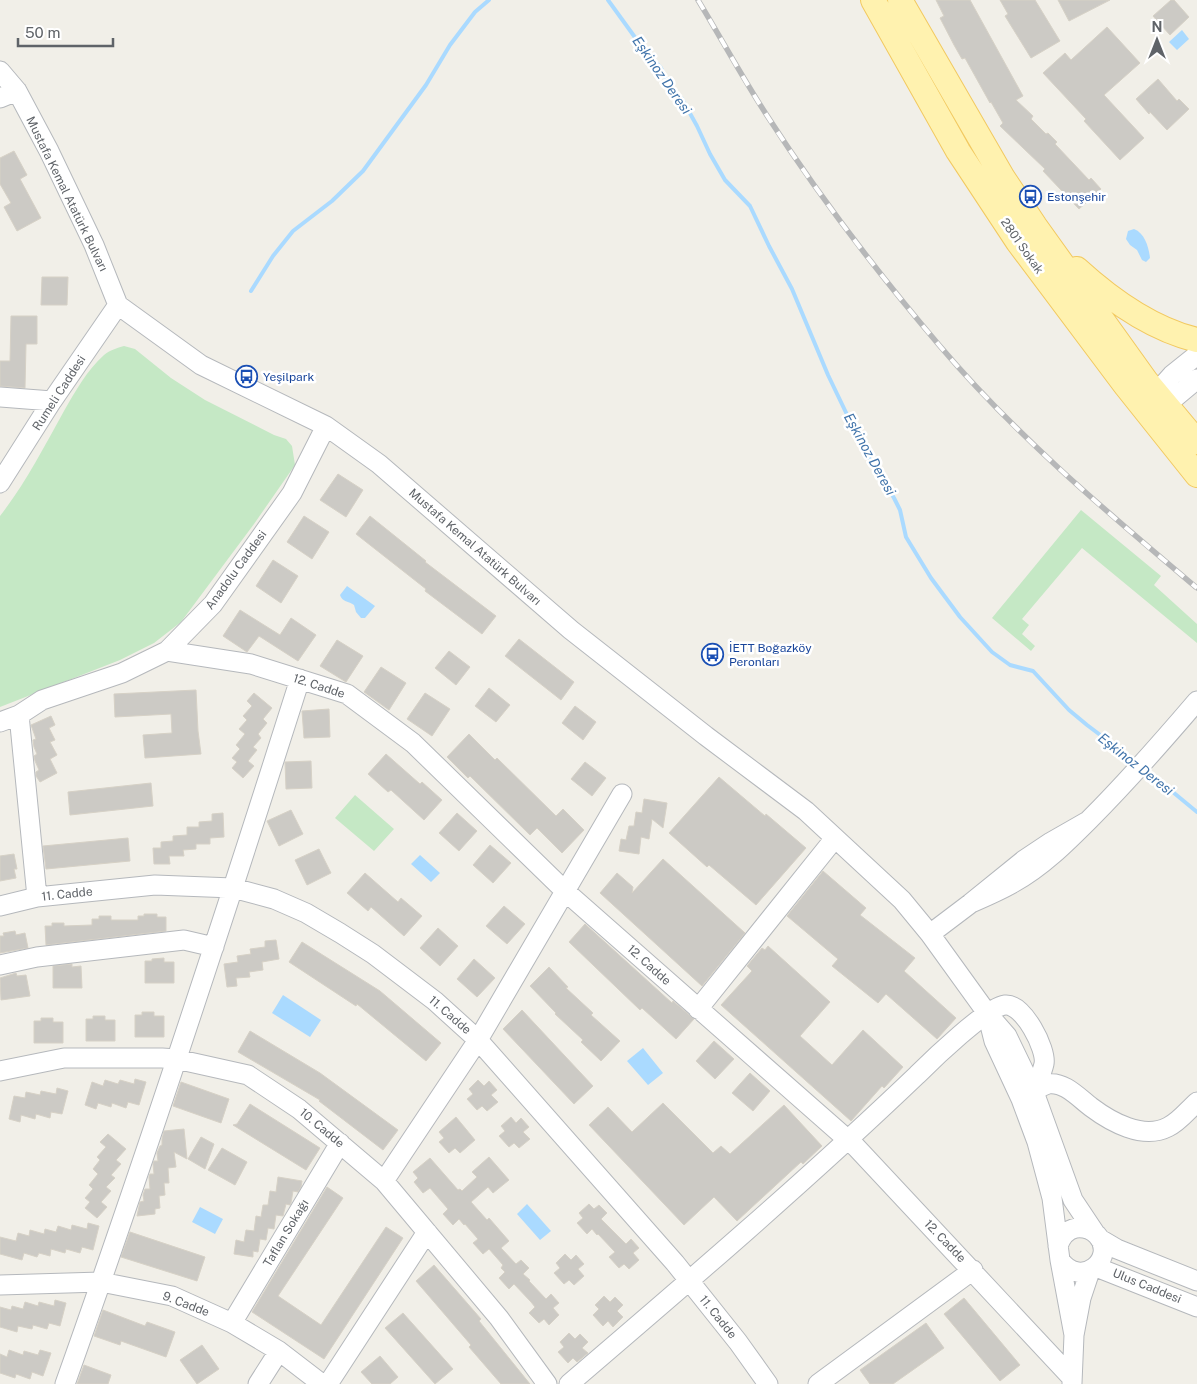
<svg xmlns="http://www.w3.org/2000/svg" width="1197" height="1384" viewBox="0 0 1197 1384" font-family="'Public Sans',sans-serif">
<rect width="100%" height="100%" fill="#f1efe8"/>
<path fill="#c5e8c5" d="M124,346L135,349L171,378L205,400L274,435L286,439L292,446L295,465L254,524L181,622L154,643L120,660L0,707V516C25,484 44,447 64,411C75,392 87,370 104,355C110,350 117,348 124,346Z
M1081,510L1161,576L1154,585L1197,624V643L1082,548L1022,619L1029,625L1022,634L1035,646L1031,651L992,618Z
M355,795L394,829L374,851L335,818Z"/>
<path fill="#aadaff" d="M1182,30L1189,39L1177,50L1169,42Z
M1134,229C1145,233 1149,248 1150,258L1146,262L1142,260L1137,250L1130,245L1126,239L1128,231Z
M347,586L375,606L365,618H361L356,612L354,605C349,601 342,602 340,595Z
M420,855L440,873L431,882L411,864Z
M283,995L321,1020L310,1037L272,1013Z
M643,1048L663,1073L648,1085L627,1061Z
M527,1204L551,1231L540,1240L517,1214Z
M200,1207L223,1219L215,1234L192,1222Z"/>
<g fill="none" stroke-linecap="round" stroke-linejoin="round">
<path stroke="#aadaff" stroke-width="4" d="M608,0L642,47L661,68L669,86L682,99L697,126L710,154L725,180L750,206L769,246L792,289L828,375L863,448L894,498L900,510L906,537L931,578L960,617L992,652L1010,665L1033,671L1069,710L1087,725L1136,762
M251,291L273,256L293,231L332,201L363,171L426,85L450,45L475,12L489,0
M1145,769L1197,812"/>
</g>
<path fill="#cccac5" stroke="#d6d1c6" d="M936,0H970L1023,96L1016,100L1033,116L1031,119L1046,134L1048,133L1057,142L1055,144L1089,180L1091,178L1101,189L1079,209L1043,171L1045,169L1000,126L1003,123L991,102L990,103L965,58L962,59L954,45L940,18L944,16Z
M1000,0H1035L1060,41L1031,58L1005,16L1008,14Z
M1058,0H1110L1069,21Z
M1171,0H1174L1189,17L1170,35L1153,16Z
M1107,27L1140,63L1104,95L1144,138L1120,160L1084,121L1086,119L1043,73L1065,53L1071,60Z
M1158,79L1177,101L1179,99L1189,109L1167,130L1150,112L1149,114L1136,99Z
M14,151L27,175L20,179L41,218L17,231L4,207L11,203L0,184V158Z
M42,277H68L67,305H41Z
M11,316H37V344H26L25,388L0,386V361H10Z
M338,474L363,490L346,517L320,500Z
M304,516L329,532L312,559L287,542Z
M370,516L426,561L425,562L496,616L482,634L425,591L426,589L356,534Z
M273,560L298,576L281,603L256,586Z
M240,610L280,635L291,618L316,635L298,661L259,636L247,652L223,636Z
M519,639L574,682L561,700L505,656Z
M337,640L363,656L346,682L320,666Z
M449,651L470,667L456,685L435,668Z
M381,667L406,683L389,710L364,692Z
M489,688L510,705L496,722L475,706Z
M196,690L198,731L201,754L145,758L143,735L172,733L171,714L115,717L114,694Z
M254,693L272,708L263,719L267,723L258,734L261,738L253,747L257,750L248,761L254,766L243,778L232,768L237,762L232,758L240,749L236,745L245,734L239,729L247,720L243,716L252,706L247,701Z
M425,693L450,709L432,736L407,719Z
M575,706L596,722L583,740L562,723Z
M329,709L330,737L304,738L302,711Z
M51,716L55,725L49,728L55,740L50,742L57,755L50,759L57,773L40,782L36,776V772L39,770L35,761L34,756L37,754L34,747L33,740L36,739L31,725Z
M469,734L495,760L497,758L556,816L563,809L584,830L562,853L537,828L530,835L470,776L468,778L447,757Z
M386,754L420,784L422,782L442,800L424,820L391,790L388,792L368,774Z
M311,761L312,788L286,789L285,762Z
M585,762L606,778L592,796L571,779Z
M719,777L765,816L766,814L806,848L756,905L709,865L707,867L669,833Z
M151,783L153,806L70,815L68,792Z
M644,799L667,803L663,828L652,819L649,839L641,837L639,854L619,851L621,839L626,840L629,826H634L636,812L642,813Z
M291,810L303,834L279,846L267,821Z
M223,813L224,837L210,838V844H196V849L183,850L184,856H169L170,864H154L153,848H161V842L173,841V836L187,835V827H199V822L212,821V814Z
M457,813L477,831L459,851L439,833Z
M128,838L130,861L46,869L43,846Z
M490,845L511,863L493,883L473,865Z
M319,849L331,873L307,885L295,860Z
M14,854L17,869H14L16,878L0,881V856Z
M663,859L745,933L702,986L600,893L617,873L633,887L632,893Z
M823,871L866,908L860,915L915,958L904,971L956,1018L937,1039L886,994L878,1003L832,966L838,959L787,916Z
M365,873L398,902L401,898L422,916L404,936L371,907L368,911L347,893Z
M504,906L525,924L507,944L486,926Z
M144,914H157V917H166V931L46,945L45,926H52V923H64V926L92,925V919H99V916H111V920H138V916H144Z
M585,924L672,1003L673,1001L694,1019L676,1039L642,1008L640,1010L569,942Z
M438,928L458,946L440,966L420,948Z
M15,931L16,935L25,933L28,948L0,953V936H4L3,933Z
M276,940L279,959L262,962L263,970L249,972L250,977L236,978L237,986L227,987L224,964L238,962L237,956L251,954L250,949L265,947V941Z
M302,942L380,991L441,1043L426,1061L357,1004L356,1006L289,962Z
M768,946L830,1002L800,1036L832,1065L863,1030L903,1067L884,1088L882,1086L851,1121L721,1005L752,971L747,966L762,948L765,950Z
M164,958V962H174V983H145V961H152V959Z
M474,959L495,978L477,997L457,979Z
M72,964V967L81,966L82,988H53V966Z
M549,967L568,987L566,988L593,1013L591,1015L620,1041L601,1061L581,1042L583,1040L555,1014L556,1013L530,986Z
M16,973L17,976L26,975L30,996L1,1000L0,978Z
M522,1010L593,1086L574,1104L503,1029Z
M142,1012H154V1016H164V1037H135V1015H142Z
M93,1016H105V1020H115V1041H86V1019H93Z
M41,1018H53V1022H63V1043H34V1021H41Z
M250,1031L320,1073L398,1130L383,1150L319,1101L320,1100L238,1052Z
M714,1041L734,1059L715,1079L696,1061Z
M750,1073L770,1091L753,1111L732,1093Z
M135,1079L146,1082L139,1105L128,1102L126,1108L112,1103L111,1107L98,1103L96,1109L85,1105L92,1082L103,1086L105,1080L118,1084L120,1080L134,1084Z
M478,1080L484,1086L489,1081L497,1090L491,1095L498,1102L487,1111L482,1106L477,1110L467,1099L473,1094L469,1089Z
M181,1082L229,1099L221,1123L173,1106Z
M57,1088L68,1091L62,1114L51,1112L50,1118L36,1114L35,1119L21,1115L20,1122L9,1119L14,1096L25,1098L26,1092L40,1095L41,1091L56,1094Z
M663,1103L713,1153L721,1146L730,1154L784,1105L822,1146L803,1164L801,1162L737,1221L714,1197L684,1225L589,1125L608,1107L632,1132Z
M250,1104L320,1148L306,1170L233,1125L237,1124Z
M456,1117L475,1140L460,1153L455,1148L449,1153L439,1142L444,1138L439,1132Z
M511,1117L516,1123L521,1118L529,1127L523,1132L530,1139L519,1148L514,1143L509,1147L499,1136L505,1131L501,1126Z
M184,1129L187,1159L174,1152L176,1167L168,1168L169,1183H164L165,1195L159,1196L160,1208L155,1209V1214L137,1216L140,1202L144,1201L143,1195L145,1189H150L149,1177L150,1174H154L153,1164L154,1161H158L157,1153L160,1146L162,1145V1139L164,1131Z
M108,1134L126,1149L116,1160L121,1164L111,1175L115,1178L106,1187L111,1191L101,1202L107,1207L97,1218L85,1208L90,1202L85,1198L93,1189L89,1185L98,1174L93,1169L100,1160L97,1157L106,1147L100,1142Z
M201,1137L214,1144L205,1169L188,1159Z
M222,1148L247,1162L235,1185L208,1170Z
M489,1157L509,1180L493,1193L488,1187L471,1202L487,1220L489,1218L509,1241L501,1248L516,1264L521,1260L529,1268L523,1274L530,1280L529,1281L546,1299L551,1294L559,1303L553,1308L559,1315L549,1325L544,1319L539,1323L529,1313L535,1307L531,1302L514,1284L509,1289L499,1278L505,1272L501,1268L503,1265L489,1249L483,1254L473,1243L478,1239L465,1224L464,1225L459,1219L453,1225L443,1214L448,1209L430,1188L423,1193L414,1182L418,1178L413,1172L430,1158L458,1190L460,1189L462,1191L477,1177L472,1172Z
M278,1177L302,1181L301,1187L298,1192L293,1191L291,1203L290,1205L286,1204L283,1216L276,1215L274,1229L268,1228L266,1240L260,1239L258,1252L253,1251V1257L234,1254L236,1240L244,1242L246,1230L254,1231L256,1216L261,1217L263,1205H268L270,1191L276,1192Z
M327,1187L343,1198L278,1296L321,1325L386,1227L403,1238L324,1359L252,1312Z
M589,1204L594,1209L599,1205L607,1213L601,1219L626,1244L631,1239L639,1248L633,1253L639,1260L629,1269L624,1264L619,1268L609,1257L615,1252L598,1234L597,1235L592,1229L587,1234L577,1223L583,1218L579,1213Z
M88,1223L99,1226L93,1250L82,1247L80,1253L66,1249L65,1253L51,1249L50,1256L39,1253L37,1257L24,1253L22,1260L0,1254V1237L16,1241L18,1233L29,1236L30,1230L44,1234L45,1229L56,1232L58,1226L71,1230L72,1225L87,1229Z
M130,1232L205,1257L197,1281L121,1257Z
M565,1254L571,1260L576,1255L584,1264L578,1269L584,1276L574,1285L569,1280L564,1284L554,1273L560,1268L556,1263Z
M434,1265L481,1319L479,1321L530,1384H501L469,1347L471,1345L416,1281Z
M604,1296L610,1302L615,1297L623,1305L617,1311L623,1317L613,1327L608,1321L603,1326L593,1315L599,1309L595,1305Z
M964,1298L1020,1365L1000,1381L944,1314Z
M55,1300L66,1303L60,1326L49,1323L47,1329L33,1325L32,1329L18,1326L17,1332L0,1327V1307L11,1310L12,1306L23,1309L25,1302L38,1306L39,1302L54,1306Z
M103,1310L145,1326L147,1322L175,1332L166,1357L121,1341L120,1345L94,1336Z
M403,1313L453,1369L435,1384L385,1328Z
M926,1323L944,1348L893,1384H870L860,1370Z
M569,1333L575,1339L580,1334L588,1342L582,1348L588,1353L577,1362L573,1358L568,1363L558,1352L564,1347L560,1342Z
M202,1345L219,1369L197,1384L180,1360Z
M9,1350L23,1355L24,1351L38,1355L40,1350L51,1353L43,1376L32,1372L30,1379L16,1374L15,1378L0,1373V1354L7,1357Z
M380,1356L398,1377L390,1384H372L361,1372Z
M84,1365L111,1375L108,1384H77Z"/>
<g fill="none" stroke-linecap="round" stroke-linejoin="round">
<defs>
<path id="minor" d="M0,71L17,91L49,151L94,245L118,305L201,365L326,426L379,464L571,630L706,736L806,811L902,900L930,934L987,1013L1007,1036L1034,1092L1073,1200L1095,1233
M0,98L17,91
M1156,393L1172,375L1197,355
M0,397L52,401
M1166,405L1197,379
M0,483L52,401L118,305
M167,651L251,664L347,694L413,743L566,892L856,1147L1072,1378
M19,715L37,897
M0,722L19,715L42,700L122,673L167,651L213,604L292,493L326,426
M1086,822L1051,842L1024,860L971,903C985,897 999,891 1013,883C1042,867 1066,843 1089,820C1127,782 1162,742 1197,701
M0,906L37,897L155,885L233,888L274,899L306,913L340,933L373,954L435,1001L478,1040L675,1263L738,1342L768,1384
M930,934L971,903
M0,965L37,957L184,940L214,947
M698,1009L835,838
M988,1017L994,1041L1021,1099L1037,1142L1052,1198L1060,1260L1074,1335
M0,1071L64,1058H162L176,1059L248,1075L299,1109L384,1181L499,1318L547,1384
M1028,1095C1034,1092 1041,1086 1048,1084C1064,1081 1079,1098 1091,1107C1111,1122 1143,1140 1168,1127C1179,1122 1188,1110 1197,1102
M384,1181L478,1040L622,794
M1100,1239L1117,1249L1197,1281
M1058,1246C1061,1237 1066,1230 1076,1228C1084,1227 1091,1229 1097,1235C1118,1258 1081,1290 1060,1260
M1096,1267L1197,1307
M0,1285L101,1282L172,1296L232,1323L279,1351L322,1384
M232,1323L340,1143
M1072,1383L1074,1335L1081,1298L1090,1271
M65,1384C148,1151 225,915 300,679
M258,1384L279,1351
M328,1384L427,1232
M569,1384C687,1283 805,1182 917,1075C932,1060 987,1007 1005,1005C1023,1003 1047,1049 1044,1064C1042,1073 1037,1083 1034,1092
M818,1384L973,1270"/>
<path id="major" d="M873,0L958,151L1018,242L1126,386L1197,475
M900,0L1003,178L1035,226L1146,381L1197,442
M1077,269C1111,300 1151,329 1197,340"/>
</defs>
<use href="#minor" stroke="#b5b8bc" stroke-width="21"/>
<use href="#major" stroke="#f2c960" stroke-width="26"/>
<use href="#minor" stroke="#fff" stroke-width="19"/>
<use href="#major" stroke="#fff2af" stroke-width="24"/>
<defs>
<path id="rail" d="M698,0C721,38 742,77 766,114C818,195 877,272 939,345C1016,436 1107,512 1197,588"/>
</defs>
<use href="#rail" stroke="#b6b7b8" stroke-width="5.5"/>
<use href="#rail" stroke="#fff" stroke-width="4" stroke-dasharray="11" stroke-linecap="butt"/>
</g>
<defs>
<symbol id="bus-ring" viewBox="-11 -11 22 22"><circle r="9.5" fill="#fff" stroke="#1a4fb4" stroke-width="1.5"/><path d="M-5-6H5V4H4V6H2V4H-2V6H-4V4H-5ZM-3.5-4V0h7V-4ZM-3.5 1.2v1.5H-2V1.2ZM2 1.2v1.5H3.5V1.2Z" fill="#1a4fb4"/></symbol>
</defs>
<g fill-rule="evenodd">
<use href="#bus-ring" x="1018" y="184" width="25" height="25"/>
<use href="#bus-ring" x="234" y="364" width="25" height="25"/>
<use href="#bus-ring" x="700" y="642" width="25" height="25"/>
</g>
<g text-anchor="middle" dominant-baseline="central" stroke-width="5" stroke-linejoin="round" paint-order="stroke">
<g font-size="12" fill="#5f6368" stroke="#fff">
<text transform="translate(67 194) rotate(64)">Mustafa Kemal Atatürk Bulvarı</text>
<text transform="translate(1022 246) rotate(55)">2801 Sokak</text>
<text transform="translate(59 393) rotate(-57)">Rumeli Caddesi</text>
<text transform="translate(475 547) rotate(41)">Mustafa Kemal Atatürk Bulvarı</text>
<text transform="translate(236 570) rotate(-54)">Anadolu Caddesi</text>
<text transform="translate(319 686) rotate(18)">12. Cadde</text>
<text transform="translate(67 894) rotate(-6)">11. Cadde</text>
<text transform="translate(649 965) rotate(42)">12. Cadde</text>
<text transform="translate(450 1015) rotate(41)">11. Cadde</text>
<text transform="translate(322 1128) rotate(40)">10. Cadde</text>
<text transform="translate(286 1233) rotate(-59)">Taflan Sokağı</text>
<text transform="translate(945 1241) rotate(46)">12. Cadde</text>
<text transform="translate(1147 1286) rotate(22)">Ulus Caddesi</text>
<text transform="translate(186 1304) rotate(21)">9. Cadde</text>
<text transform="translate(718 1317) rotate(51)">11. Cadde</text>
</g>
<g font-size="12" fill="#164399" stroke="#fff" text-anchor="start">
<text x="1047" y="197">Estonşehir</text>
<text x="263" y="377">Yeşilpark</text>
<text x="729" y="648">İETT Boğazköy<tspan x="729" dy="14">Peronları</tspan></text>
</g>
<g font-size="14" font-style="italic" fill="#4174aa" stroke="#fff">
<text transform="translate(662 75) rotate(55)">Eşkinoz Deresi</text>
<text transform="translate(870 454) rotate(61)">Eşkinoz Deresi</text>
<text transform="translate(1136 764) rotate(38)">Eşkinoz Deresi</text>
</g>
</g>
<g transform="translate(1157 40)" stroke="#ffffff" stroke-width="4" paint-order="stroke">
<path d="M0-4L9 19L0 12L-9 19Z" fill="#5f6368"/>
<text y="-8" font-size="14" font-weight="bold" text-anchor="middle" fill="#5f6368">N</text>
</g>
<path d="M18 38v8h95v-8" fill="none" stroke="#5f6368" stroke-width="2.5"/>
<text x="25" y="38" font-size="15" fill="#5f6368" stroke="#ffffff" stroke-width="4" paint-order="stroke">50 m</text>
</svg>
